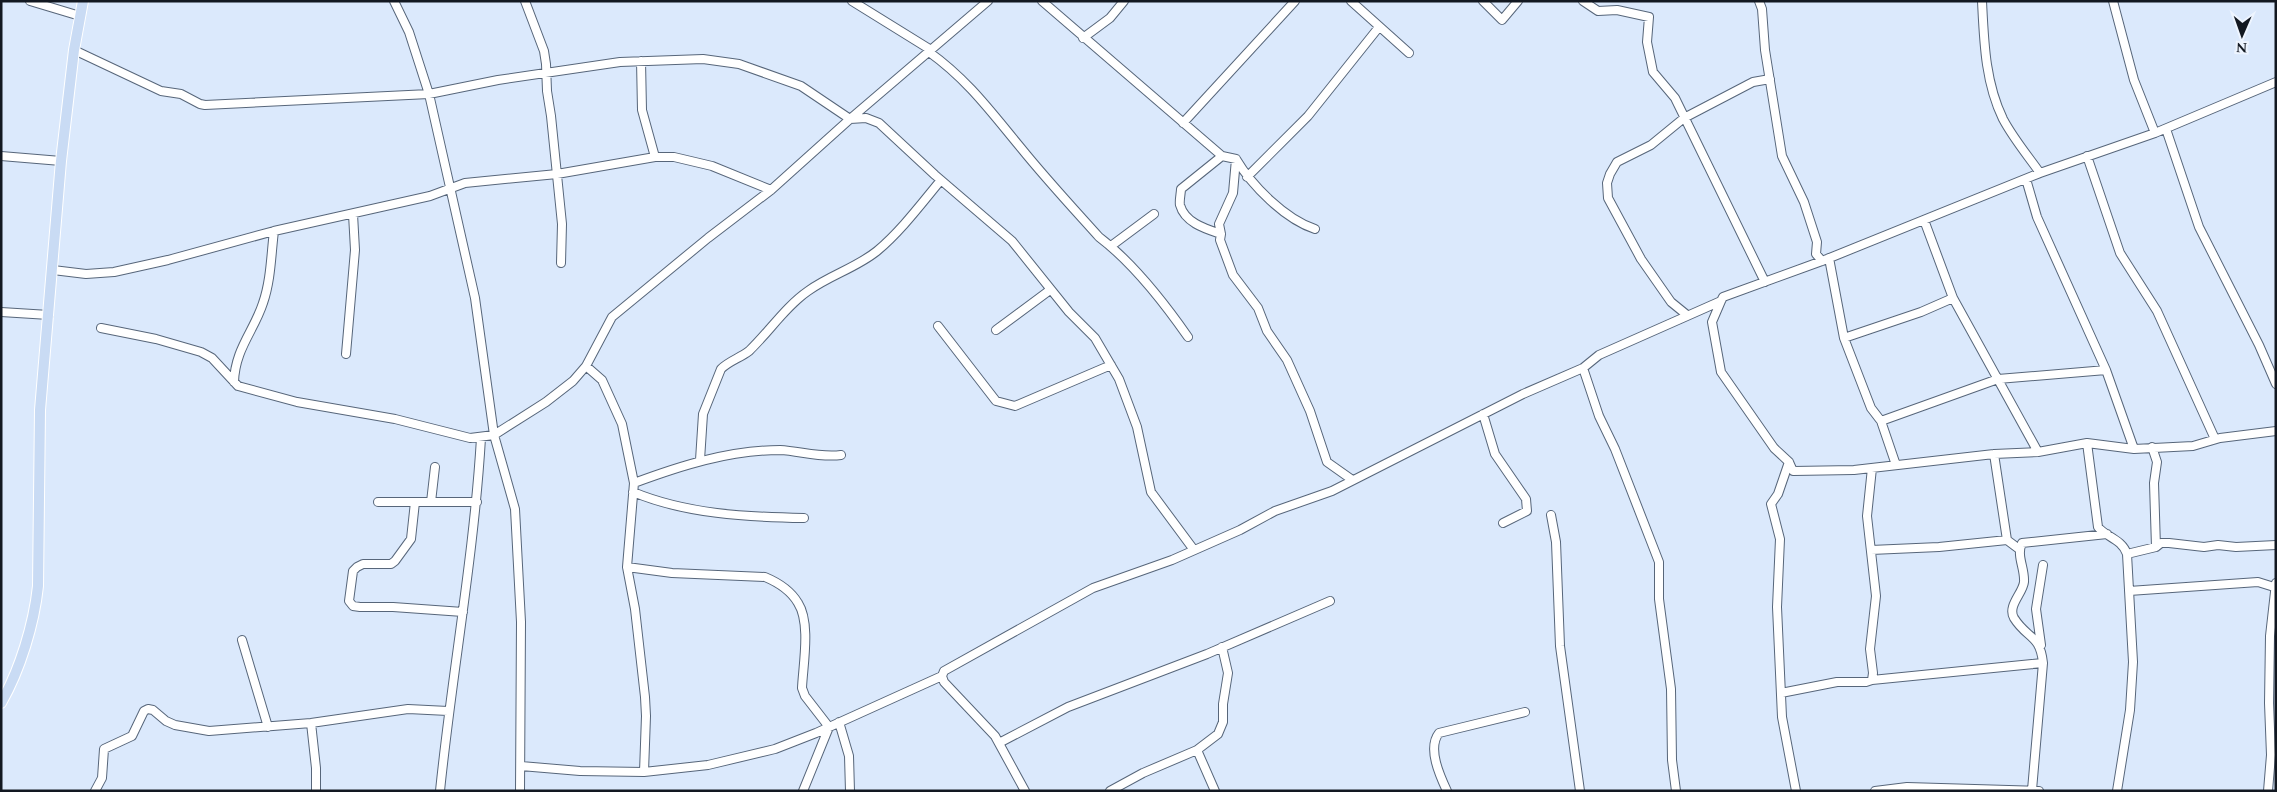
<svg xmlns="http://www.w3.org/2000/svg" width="2277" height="792" viewBox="0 0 2277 792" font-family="Spectral,serif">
<rect width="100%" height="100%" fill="#dbe9fc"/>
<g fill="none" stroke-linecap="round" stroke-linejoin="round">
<defs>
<path id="minor" d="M30,1L80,16
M394,1L409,32L429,94L475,298L494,435L515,509L521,622L520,791
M525,1L544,51L546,64L547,91L551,116L562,224L561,263
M852,1L931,50
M1042,1L1222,156L1236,159C1252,186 1285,219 1315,229
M1351,1L1409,53
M1483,1L1502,20L1518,1
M1583,1L1598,11L1617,10L1649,17L1647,42L1653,72L1675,98L1765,282
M1759,1L1762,9L1765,50L1782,156L1804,202L1817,242L1816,254L1822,261
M1982,1C1984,41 1985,82 2003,119C2013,138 2028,156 2040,173
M2113,1L2134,80L2155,133
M1083,38L1110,18L1124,1
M74,50L161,91L181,94L200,104L205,105L429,94L498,80L620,62L703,59L739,64L801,86L850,119L866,118L879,123L935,175L1012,241L1069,312L1095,338L1119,379L1137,427L1151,492L1194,550
M929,52C968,80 991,112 1021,148C1046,179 1073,208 1099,237C1132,262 1165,304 1188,337
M641,61L642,110L655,157
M1183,123L1295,1
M2166,129L2199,227L2259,345L2276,384
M1,156L61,161
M2087,156L2120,253L2157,311L2215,439
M1236,159L1233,193L1219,224L1221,234L1220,240L1233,275L1258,308L1267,331L1287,360L1310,411L1327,462L1351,479
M1247,177L1308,116L1379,27
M2026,179L2037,217L2106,370L2134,449
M1924,220L1953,298L2038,452
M1221,234C1206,229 1185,223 1180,205C1179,201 1181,193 1181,189L1222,156
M1111,246L1154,214
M1829,258L1844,338L1871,408L1881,421L1896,465
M53,270L86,274L114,272L168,260L274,231L430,196L465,183L557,174L655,157H674L712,166L771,190
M1721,301L1712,322L1721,372L1774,448L1789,462L1793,471L1854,470L1994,454L2038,452L2087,443L2134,449L2193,446L2220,438L2276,431
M1,312L49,315
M1687,315L1671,302L1641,259L1608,198L1607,183L1610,174L1617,162L1651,145L1684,118L1753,82L1770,79
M938,326L996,401L1015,406L1111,365
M101,328L156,339L201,352L212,358L238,386L297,402L395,419L470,438L494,435L546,402L573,381L586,366L612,317L708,238L771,190L850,119L988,1
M996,330L1050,290
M1844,338L1921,312L1953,298
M346,354L355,250L353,214
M586,366L602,380L622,424L634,483L627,567L635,609L645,697L646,716L644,772
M1583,368L1599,416L1615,449L1659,562V599L1671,689L1672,760L1676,791
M234,382C235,349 254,331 263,303C271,280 271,255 274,231
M1483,414L1495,454L1526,499L1527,511L1503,523
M1881,421L1998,379L2106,370
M2087,443L2098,527C2106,537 2122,539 2127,554L2133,662L2130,710L2117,791
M2152,447L2157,462L2154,483L2156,547
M1994,454L2007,540L2019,549
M700,460L703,414L721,369C729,361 740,358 749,351C769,332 785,307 808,291C830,275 856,268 877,251C901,231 921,204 941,180
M1789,462L1778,494L1771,504L1780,539L1777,607L1782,717L1796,791
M634,483C680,466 729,450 780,450C800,451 820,458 841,455
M633,492C686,514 746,517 804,518
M378,502H477
M415,502L411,539L395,561L391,564H363L357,567L353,571L349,601L353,606L360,607H393L463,612
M431,502L435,467
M1551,515L1556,542L1560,646L1580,791
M1871,550L1939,547L2007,540
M2127,554L2156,547L2161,543H2169L2204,547L2218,545L2236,547L2276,545
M627,567L672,573L765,577C777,582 791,591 798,603C811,623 803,665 802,688L805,696L829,727L803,791
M2129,591L2258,582L2274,587
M242,640L268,727
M2041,645L2036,609L2043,565
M1872,680L1873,673L1870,649L1876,596L1867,516L1872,468
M1781,693L1837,682H1866L1872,680L2043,663
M839,722L849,756L850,791
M311,723L316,768V791
M999,743L1068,707L1207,654L1330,601
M1197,750L1215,791
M521,766L580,771L644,772L708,765L775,749L816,733L942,676
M2032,790L2043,663C2040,634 2027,639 2014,618C2007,606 2023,593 2024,582C2025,568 2016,556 2022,543L2107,534
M95,791L102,778L104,749L132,736L144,711L148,709L153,710L166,721L175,725L209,731L311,723L408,709L448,711
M440,791C452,673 474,556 481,438
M1025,791L995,736L944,682L942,676L944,671L1093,588L1172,560L1240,530L1275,511L1332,491L1523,394L1583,368L1599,355L1721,301L1723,297L1822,261L2040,173L2155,133L2276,82
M1110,791L1143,773L1197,750L1218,734L1223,722V704L1228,673L1222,647
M1447,791C1440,776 1427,748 1439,733L1525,712
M1875,791L1907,787L2039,791
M2268,791L2271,755L2269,703L2270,636L2276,583"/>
<path id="major" d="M1,703C20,670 34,624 38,586L40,410L61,161L74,50L83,1"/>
</defs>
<use href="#minor" stroke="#57667a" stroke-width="10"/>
<use href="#major" stroke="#fff" stroke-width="12"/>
<use href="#minor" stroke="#fff" stroke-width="8"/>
<use href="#major" stroke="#c9dbf4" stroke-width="10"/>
</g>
<rect width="2277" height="792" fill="none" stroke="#121821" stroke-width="5"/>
<g transform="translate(2242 35) rotate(182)" stroke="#eef5ff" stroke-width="4" paint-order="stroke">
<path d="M0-4L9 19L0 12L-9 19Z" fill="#121821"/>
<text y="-8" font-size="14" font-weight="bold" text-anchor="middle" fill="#121821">N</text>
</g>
</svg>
